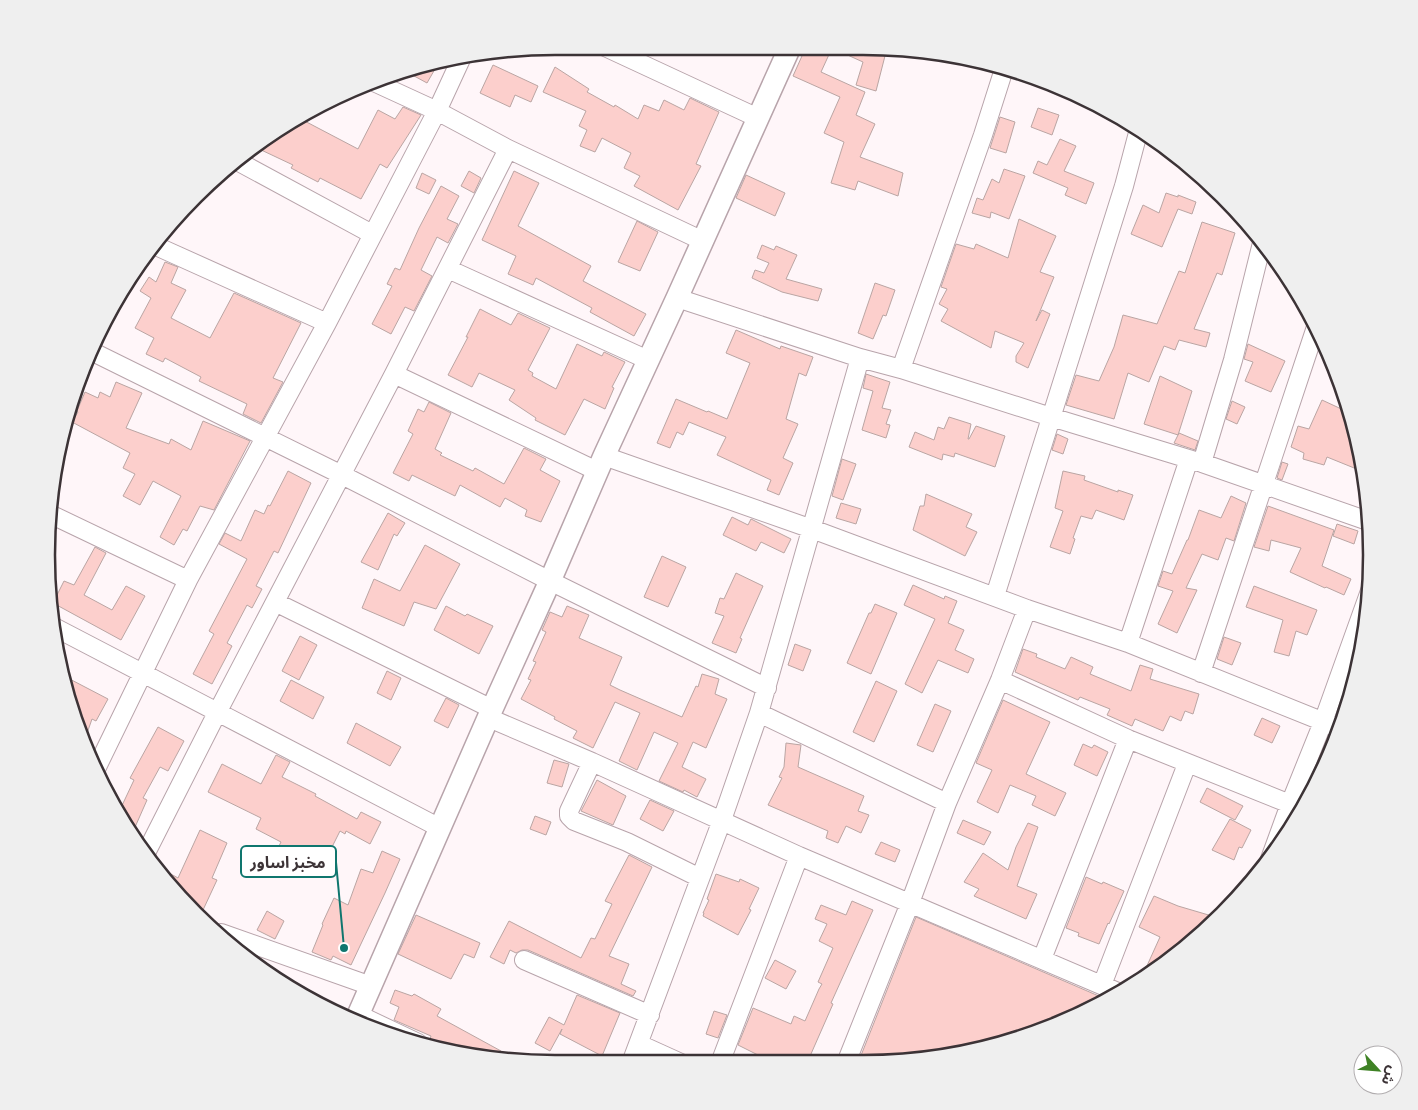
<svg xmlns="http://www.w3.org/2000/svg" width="1418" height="1110" viewBox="0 0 1418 1110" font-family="Commissioner,'Noto Sans Arabic',sans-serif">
<rect width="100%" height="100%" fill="#fff6f9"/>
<path fill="#fccfcc" stroke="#baa5a3" d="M806,47H869L886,52L876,91L856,85L863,62L832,48L821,72L865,92L856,115L875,124L860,157L903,173L898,196L858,181L855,190L831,183L844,142L824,133L840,97L793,76Z
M439,62L427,83L405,71L423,64Z
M493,65L538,86L531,102L515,95L510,107L480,93Z
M555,67L589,89L587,92L614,107L615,105L638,119L644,105L659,111L664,100L684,110L690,98L719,112L696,164L701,166L678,210L634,186L640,176L624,168L631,153L602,138L595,152L580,146L587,130L579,126L586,111L543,92Z
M403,107L421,115L387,168L380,164L361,199L320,178L318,182L291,168L293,165L257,148L297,117L358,149L378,110L395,119Z
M1038,108L1059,115L1052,135L1031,127Z
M1000,117L1015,122L1006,153L990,148Z
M1060,139L1076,146L1064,171L1094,183L1086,204L1065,195L1068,188L1033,173L1038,161L1047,165Z
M1004,169L1025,176L1009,219L991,212L990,218L972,213L977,198L983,200L992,179L999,183Z
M469,171L481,178L474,193L461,186Z
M514,171L539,183L518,226L591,266L583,281L646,314L634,336L590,312L592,308L536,278L533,285L508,274L516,256L482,240Z
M422,173L436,180L429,194L416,188Z
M746,175L785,193L775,216L736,198Z
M441,186L459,196L447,219L458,224L448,243L437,237L421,270L432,276L414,311L405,307L391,334L372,324L392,286L387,284L395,268L400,270L419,228Z
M1166,193L1178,197V195L1196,202L1192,214L1178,209L1162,247L1131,234L1143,205L1159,213Z
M1019,219L1056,236L1040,272L1054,277L1036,321L1042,310L1050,314L1028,368L1016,362V356L1024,343L995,331L991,348L941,321L948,309L939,304L947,289L941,287L956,244L974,249L976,244L1008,258Z
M637,221L658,232L640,271L618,262Z
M1202,222L1235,233L1222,275L1217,273L1194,329L1210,333L1206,347L1179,340L1175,350L1164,346L1149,382L1128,373L1114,419L1066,405L1076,375L1099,381L1114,347L1123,315L1157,324L1179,271L1185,273Z
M762,245L774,250L776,246L797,255L786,279L822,289L818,301L782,292L752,278L755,270L764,273L769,263L757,258Z
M165,262L178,267L171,283L186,290L171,318L210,338L234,293L301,323L273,378L283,382L261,423L243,414L247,404L199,381L201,377L165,358L163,362L146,354L154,338L135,328L151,298L140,291L149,277L156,282Z
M875,283L895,290L886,316L883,315L873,339L858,333Z
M480,309L511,325L518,313L550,328L528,370L533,373L532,376L556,389L577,344L602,356L604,352L625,362L612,387L614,388L605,409L584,399L565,435L535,420L536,418L509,400L515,390L479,373L472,387L448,375L468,337H466Z
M736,330L780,349L781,346L813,357L806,376L799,373L786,419L798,424L783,458L793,463L779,495L767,490L771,480L717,455L726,437L689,422L683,435L677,432L670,448L657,443L676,399L707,412L708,411L727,419L750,363L726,353Z
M1248,344L1285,361L1271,392L1245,381L1253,362L1244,359Z
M866,374L890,382L882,408L891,410L886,424L890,425L886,438L862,430L873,391L863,388Z
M1160,376L1192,391L1178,435L1144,424Z
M116,382L142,393L126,428L169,444L171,439L191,450L203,421L250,441L214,510L200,506L187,531L183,529L174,545L160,537L181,496L153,481L140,505L123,496L135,474L123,468L130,453L72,422L78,412L77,411L85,392L98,398L100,392L110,397Z
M1322,400L1350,413L1364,472L1327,457L1324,465L1303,459L1304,453L1291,447L1298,426L1309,429Z
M1232,401L1245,407L1237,424L1226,419Z
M429,402L451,413L435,449L442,453L440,455L473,471L475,468L504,484L524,448L546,459L540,470L560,481L541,522L525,516L527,510L505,498L500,507L460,485L455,496L412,475L409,481L393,473L413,434L408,431L418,409L424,412Z
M949,417L971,424L968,439H969L976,426L1005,436L995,467L955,453L954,457L943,454L942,460L909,447L915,432L934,440L938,427L944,429Z
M1179,433L1198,441L1195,450L1174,443Z
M1057,434L1068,439L1063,454L1052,450Z
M842,459L856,464L843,500L832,496Z
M1282,462L1288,464L1282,480L1277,478Z
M288,471L311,483L278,553L274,551L256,586L262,589L252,608L247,605L227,643L232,646L212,684L193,674L214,634L209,631L247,559L219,544L225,533L241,541L255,510L264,514L268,505L270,506Z
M1063,471L1085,476L1084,480L1118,492V490L1133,495L1124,520L1096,510L1092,519L1081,516L1073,538L1075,539L1070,554L1050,547L1063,511L1055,508Z
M926,494L972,514L966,527L977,532L965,556L913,530L920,506H924Z
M1231,496L1246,503L1234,541L1226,538L1218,560L1202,554L1186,588L1197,590L1177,633L1158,624L1173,591L1158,586L1163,571L1172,574L1187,540H1188L1199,510L1221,518Z
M841,503L861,509L856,524L836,518Z
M1268,506L1334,530L1322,566L1351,579L1344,595L1326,587L1325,588L1290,572L1301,548L1271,540L1269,551L1254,547Z
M388,513L405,523L397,536L394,534L378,570L361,562Z
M732,517L748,525L751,519L791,539L784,553L761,542L756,551L723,535Z
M1337,524L1358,531L1354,544L1333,536Z
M425,545L460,564L436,609L414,602L404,626L362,608L374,579L400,591Z
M95,547L106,553L84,595L112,610L126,586L145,596L121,640L53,603L64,581L74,585Z
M662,556L686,567L668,607L644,597Z
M736,573L763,586L740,638L742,639L736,653L712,643L724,616L715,613L720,598L724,599Z
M913,585L944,599L945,596L957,601L948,623L964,630L955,650L974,659L968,673L938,660L922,693L905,684L935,619L904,605Z
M1254,586L1317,610L1307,635L1296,631L1289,656L1274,652L1283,620L1246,607Z
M875,604L897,613L871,674L847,663L869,613H871Z
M446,606L465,616L467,614L493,626L479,654L434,630Z
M567,606L589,615L579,638L622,657L610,685L620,690L682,717L696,686L698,687L702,674L719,679L715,694L727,699L706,748L693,742L682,767L706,779L697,797L684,790L683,792L659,781L678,743L654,732L637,770L619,761L640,713L615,702L593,748L573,738L577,731L554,719L555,717L521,699L531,680L528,679L536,662L533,661L546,632L542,630L550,612L562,617Z
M300,636L317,645L299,680L282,671Z
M1224,637L1241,643L1232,665L1217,659Z
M795,644L811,650L803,671L788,665Z
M1023,649L1037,654L1036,657L1065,669L1071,657L1093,667L1090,674L1131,691L1140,665L1153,669L1150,679L1199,694L1193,714L1185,711L1181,721L1170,716L1163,731L1135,719L1132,726L1107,715L1110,709L1080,697L1078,700L1015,672Z
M387,671L401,678L391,700L377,693Z
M62,675L108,699L96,721L92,719L85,739L64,687Z
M291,680L324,697L313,719L280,701Z
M876,681L897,691L874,742L853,732Z
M446,698L459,705L448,728L434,721Z
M1003,700L1050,722L1026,774L1066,793L1055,816L1032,805L1036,796L1010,785L998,813L977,802L992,770L976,763Z
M935,704L951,711L933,752L917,745Z
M1262,718L1280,726L1272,743L1254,735Z
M356,723L401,747L390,766L347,743Z
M158,727L184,741L168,771L160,767L143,798L147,800L132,834L118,814L134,780L130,778Z
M786,743L801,745L798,767L864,796L858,811L869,815L861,833L846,826L838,843L826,838L828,831L768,805L782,778L779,777L784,767Z
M1083,744L1092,748L1094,745L1108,752L1097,776L1074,765Z
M276,755L290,762L282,777L316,794L315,796L357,819L361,812L381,822L370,844L346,831L345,834L340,831L327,857L335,861L328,875L277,850L281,842L256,829L261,818L208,792L222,764L261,784Z
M554,760L569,764L562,787L547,783Z
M597,780L626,796L613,825L581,811Z
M1207,788L1243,806L1235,820L1200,802Z
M650,800L674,811L663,831L640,819Z
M535,816L551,822L546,835L530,829Z
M1230,819L1251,830L1242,848L1239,847L1234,860L1212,850Z
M963,820L991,832L984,845L957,833Z
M1028,823L1038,827L1017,886L1037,894L1026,919L974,896L979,889L964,882L983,853L1008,870L1016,847Z
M200,830L227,843L212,878L217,880L203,910L186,902L173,891L155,865L178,878Z
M881,842L900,850L895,862L875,854Z
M382,851L400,859L385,893L351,965L333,956L331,960L312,952L323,925L322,924L334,898L348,905L361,869L373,873Z
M629,855L652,867L609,956L629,964L621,984L636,991L633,996L528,950H522L516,953L510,950L504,964L490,957L509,921L581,958L591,938L595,939L612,904L605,901Z
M716,874L739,882L740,879L759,888L749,909L751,910L738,935L703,916L704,913H703L709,900L707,899Z
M1086,877L1102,884L1103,882L1124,891L1109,924L1108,923L1099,944L1078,936L1079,933L1066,928Z
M1154,896L1178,906L1212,916L1209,926L1199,937L1141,979L1160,937L1139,927Z
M852,901L873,910L831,1003L833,1004L807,1063H774L738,1045L753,1008L791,1024L794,1016L805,1021L819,989L822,984L818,982L833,948L819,941L827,924L815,919L821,905L846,915Z
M267,911L284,921L275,939L257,930Z
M416,915L480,943L474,958L464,954L451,979L398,954Z
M916,917L1108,1000L1026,1037L897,1063H858Z
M775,960L796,971L786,989L765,978Z
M395,990L412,996L414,994L441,1009L437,1016L501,1051L500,1054L471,1048L467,1055L460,1054L446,1047L445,1049L429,1042L431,1036L394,1020L399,1007L390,1003Z
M577,995L620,1013L602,1056L560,1034L562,1029L550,1051L535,1043L549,1017L564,1025Z
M714,1011L727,1015L718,1038L706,1034Z"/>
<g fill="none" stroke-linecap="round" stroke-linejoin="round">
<defs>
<path id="minor" d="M603,46L758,118
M376,83L437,111L508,149L703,241
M239,162L372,234
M156,246L327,323
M448,269L648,360
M677,298L860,358L901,369L1051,417L1202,463L1368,521
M93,352L342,475L550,581L767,688
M901,369L983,135L1004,69
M394,374L597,471
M604,456L812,529L1027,609L1128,643L1339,728
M1202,463L1233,360L1262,243
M52,515L188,580
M995,596L1124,186L1139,129
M275,602L492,709
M56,628L440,828
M1128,643L1189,459
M1201,673L1316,327
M1000,680L1128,739L1290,804
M759,713L947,803
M489,718L592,762L799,856L1120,993
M592,762L569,811V816L574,821L627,842L700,878
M97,767L188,580L327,323L437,111L461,59
M146,853L218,711L394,374L508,149
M1270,859L1290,804L1323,722L1371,588
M221,933L371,986
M1042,959L1128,739
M524,960L650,1015
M1102,985L1187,764
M359,1015L418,1043
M639,1044L681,1063
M631,1063L722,820L759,713L860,358
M720,1063L799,856
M846,1063L910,903L947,803L1000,680L1027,609"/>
<path id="tertiary" d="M355,1022L492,709L550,581L604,456L677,298L790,47"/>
</defs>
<use href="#minor" stroke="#b8a4ab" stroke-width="20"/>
<use href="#tertiary" stroke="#b8a4ab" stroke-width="24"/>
<use href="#minor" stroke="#fff" stroke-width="18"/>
<use href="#tertiary" stroke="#fff" stroke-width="21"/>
</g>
<path d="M0 0H1418V1110H0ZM555 55H863A500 500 0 0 1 1363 555V555A500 500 0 0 1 863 1055H555A500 500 0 0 1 55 555V555A500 500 0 0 1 555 55Z" fill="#efefef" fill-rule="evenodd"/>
<path fill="none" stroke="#3c3336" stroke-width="2.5" d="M555 55H863A500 500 0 0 1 1363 555V555A500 500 0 0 1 863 1055H555A500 500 0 0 1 55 555V555A500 500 0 0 1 555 55Z"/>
<path fill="none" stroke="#0f766e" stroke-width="2" d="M344 948L336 862"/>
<circle fill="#0f766e" stroke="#fff" stroke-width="2" cx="344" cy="948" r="5"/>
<rect fill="#fff" stroke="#0f766e" stroke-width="2" x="241" y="846" width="95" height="31" rx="5"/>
<g font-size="16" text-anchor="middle" font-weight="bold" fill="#3c3336">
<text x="288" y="868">مخبز اساور</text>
</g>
<g transform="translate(1378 1070) rotate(116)"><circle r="24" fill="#ffffff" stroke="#b1adaf"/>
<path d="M0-4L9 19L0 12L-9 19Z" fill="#3f8225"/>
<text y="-8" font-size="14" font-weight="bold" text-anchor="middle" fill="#3c3336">ش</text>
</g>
</svg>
